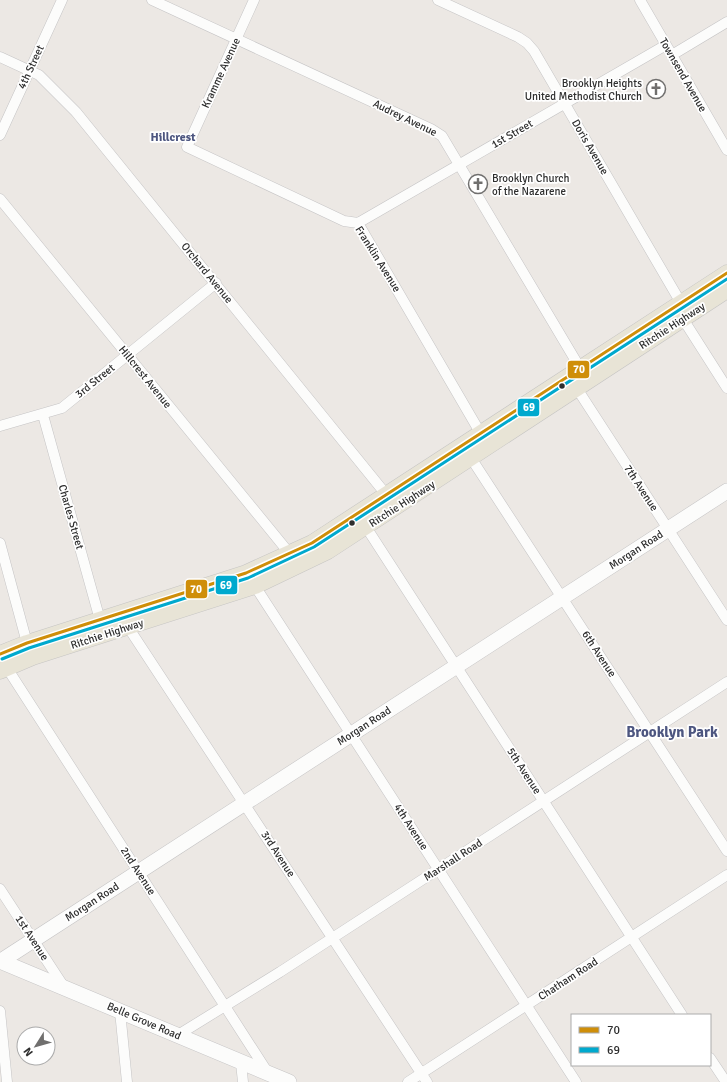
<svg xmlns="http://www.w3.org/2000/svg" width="727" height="1082" viewBox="0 0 727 1082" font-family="Signika,sans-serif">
<rect width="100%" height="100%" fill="#ece8e4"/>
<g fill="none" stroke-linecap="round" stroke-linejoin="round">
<defs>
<path id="street" d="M152,0L431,129L442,136L583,373
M254,0L187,147L344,221L358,223L481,434
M438,0L518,37L527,43L534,51L681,303L683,319L727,388
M640,0L727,150
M672,55L727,22
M0,57L39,75L76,112L389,498
M0,135L62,0
M0,199L290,554
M358,223L666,45
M574,384L727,620
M43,415L100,620
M0,426L62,408L216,283
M471,458L727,851
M366,527L682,1015
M0,543L27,643
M253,583L576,1082
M128,627L427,1082
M7,668L268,1073
M0,889L64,987
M0,1011L7,1082
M120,1011L127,1082
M178,1035L280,972L727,682
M710,1058L726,1082
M241,1063L243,1082
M408,1082L727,875"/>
<path id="secondary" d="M0,961L289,1082
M1,961L727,491"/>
<path id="primary" d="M0,654L27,643L246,573L312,543L727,273
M0,671L33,657L255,586L328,551L727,290"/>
</defs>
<use href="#street" stroke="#c5c4c5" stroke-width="11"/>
<use href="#secondary" stroke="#c5c4c5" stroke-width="16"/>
<use href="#primary" stroke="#c6c5c4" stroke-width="17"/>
<use href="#street" stroke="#fcfcfb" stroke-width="10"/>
<use href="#secondary" stroke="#fcfcfb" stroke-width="15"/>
<use href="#primary" stroke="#e8e4d6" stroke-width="16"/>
<defs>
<path id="bus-1" d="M0,654L27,643L246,573L312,543L727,273"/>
<path id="bus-2" d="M2,659L29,648L248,578L314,547L727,279"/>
</defs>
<use href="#bus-1" stroke="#fff" stroke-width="6"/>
<use href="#bus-2" stroke="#fff" stroke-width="6"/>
<use href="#bus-1" stroke="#cf8e09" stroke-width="3"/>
<use href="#bus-2" stroke="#00a9ce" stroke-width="3"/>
</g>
<defs>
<symbol id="church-ring" viewBox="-11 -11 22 22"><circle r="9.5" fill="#fff" stroke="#706f6e" stroke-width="1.5"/><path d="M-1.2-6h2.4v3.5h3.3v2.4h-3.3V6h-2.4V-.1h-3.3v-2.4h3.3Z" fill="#706f6e"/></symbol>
</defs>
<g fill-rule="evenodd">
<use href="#church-ring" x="645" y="78" width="22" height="22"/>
<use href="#church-ring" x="467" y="173" width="22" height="22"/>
</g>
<g fill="#2e2e2e" stroke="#fff" stroke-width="1.5">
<circle cx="562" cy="386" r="3.5"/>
<circle cx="352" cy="523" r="3.5"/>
</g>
<g text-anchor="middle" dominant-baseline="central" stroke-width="3.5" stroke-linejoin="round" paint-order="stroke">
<g font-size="11" fill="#2e2e2e" stroke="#fff">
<text transform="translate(31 67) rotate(-65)">4th Street</text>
<text transform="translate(221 73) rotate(-65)">Kramme Avenue</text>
<text transform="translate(683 75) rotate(60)">Townsend Avenue</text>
<text transform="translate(405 118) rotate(26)">Audrey Avenue</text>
<text transform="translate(512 134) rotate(-30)">1st Street</text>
<text transform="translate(590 147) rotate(60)">Doris Avenue</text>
<text transform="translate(378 259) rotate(58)">Franklin Avenue</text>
<text transform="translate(207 273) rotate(51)">Orchard Avenue</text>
<text transform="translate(672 326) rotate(-33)">Ritchie Highway</text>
<text transform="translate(145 377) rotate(51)">Hillcrest Avenue</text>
<text transform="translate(95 381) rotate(-39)">3rd Street</text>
<text transform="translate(641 488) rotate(57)">7th Avenue</text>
<text transform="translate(402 504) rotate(-33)">Ritchie Highway</text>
<text transform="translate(71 517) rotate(74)">Charles Street</text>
<text transform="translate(636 550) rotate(-33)">Morgan Road</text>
<text transform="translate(107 634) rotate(-18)">Ritchie Highway</text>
<text transform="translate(599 654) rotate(57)">6th Avenue</text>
<text transform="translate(364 726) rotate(-33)">Morgan Road</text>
<text transform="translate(524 771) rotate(57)">5th Avenue</text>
<text transform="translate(411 827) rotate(57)">4th Avenue</text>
<text transform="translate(278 854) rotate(57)">3rd Avenue</text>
<text transform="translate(453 860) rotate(-33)">Marshall Road</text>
<text transform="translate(138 871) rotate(57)">2nd Avenue</text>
<text transform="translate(92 902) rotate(-33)">Morgan Road</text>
<text transform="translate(32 938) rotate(57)">1st Avenue</text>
<text transform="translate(568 979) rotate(-33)">Chatham Road</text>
<text transform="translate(144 1021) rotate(23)">Belle Grove Road</text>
</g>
<g font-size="11" fill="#2e2e2e" stroke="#fff" text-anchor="end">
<text x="642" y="83">Brooklyn Heights<tspan x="642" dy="13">United Methodist Church</tspan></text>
<text x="492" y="178" text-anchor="start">Brooklyn Church<tspan x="492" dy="13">of the Nazarene</tspan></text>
</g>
<g font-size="12" font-weight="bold" fill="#4d5680" stroke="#fff">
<text x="173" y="137">Hillcrest</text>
</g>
<g font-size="15" font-weight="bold" fill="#4d5680" stroke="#fff">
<text x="672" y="732">Brooklyn Park</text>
</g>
</g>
<g stroke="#fff" stroke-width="1.5">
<rect x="567" y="360" width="23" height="19" rx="4" fill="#cf8e09"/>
<rect x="517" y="398" width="23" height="19" rx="4" fill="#00a9ce"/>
<rect x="215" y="575" width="23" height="20" rx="4" fill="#00a9ce"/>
<rect x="185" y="579" width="23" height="20" rx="4" fill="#cf8e09"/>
</g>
<g font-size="11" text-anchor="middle" font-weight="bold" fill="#fff">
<text x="579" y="373">70</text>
<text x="529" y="411">69</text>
<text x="226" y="589">69</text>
<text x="196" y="593">70</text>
</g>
<rect x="571" y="1014" width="140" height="52" fill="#ffffff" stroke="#ababab"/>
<rect x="579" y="1027" width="20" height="6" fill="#cf8e09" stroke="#ababab"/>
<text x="607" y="1034" font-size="12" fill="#2e2e2e">70</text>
<rect x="579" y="1047" width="20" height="6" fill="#00a9ce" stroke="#ababab"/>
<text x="607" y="1054" font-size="12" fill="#2e2e2e">69</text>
<g transform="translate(36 1046) rotate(233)"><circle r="19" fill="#ffffff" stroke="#ababab"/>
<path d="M0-3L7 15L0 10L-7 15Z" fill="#706f6e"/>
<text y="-6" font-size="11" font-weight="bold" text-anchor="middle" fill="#2e2e2e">N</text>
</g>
</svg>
